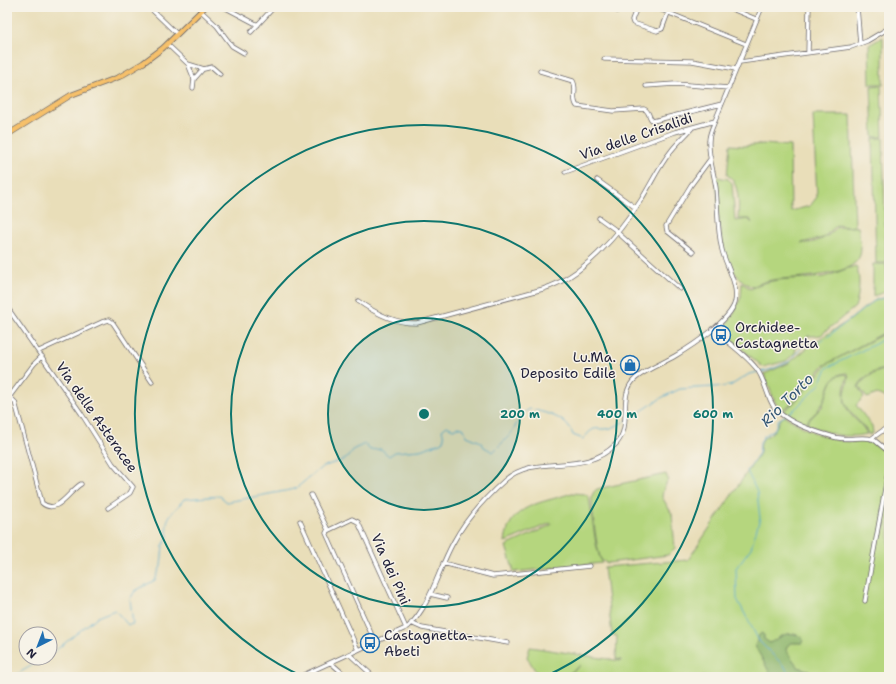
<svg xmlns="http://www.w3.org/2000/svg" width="896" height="684" viewBox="0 0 896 684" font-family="'Shantell Sans',sans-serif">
<rect width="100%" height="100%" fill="#f7f3e8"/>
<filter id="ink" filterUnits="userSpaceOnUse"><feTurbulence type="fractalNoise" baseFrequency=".025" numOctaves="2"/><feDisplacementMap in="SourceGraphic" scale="8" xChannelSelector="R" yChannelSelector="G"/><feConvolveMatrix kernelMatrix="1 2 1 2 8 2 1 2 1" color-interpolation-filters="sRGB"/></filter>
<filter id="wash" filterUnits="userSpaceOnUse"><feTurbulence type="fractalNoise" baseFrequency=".012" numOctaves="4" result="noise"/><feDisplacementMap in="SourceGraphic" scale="16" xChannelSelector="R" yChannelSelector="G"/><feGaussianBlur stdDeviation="0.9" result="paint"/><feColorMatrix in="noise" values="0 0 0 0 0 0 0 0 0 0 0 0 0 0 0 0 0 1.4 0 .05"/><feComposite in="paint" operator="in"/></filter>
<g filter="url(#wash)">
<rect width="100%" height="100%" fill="#e9deb9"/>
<path fill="#b5d67e" stroke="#6c7c5c" d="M883,37V84H870L869,45Z
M881,85L883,137H873L871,86Z
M813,115H851L855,226L847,227L837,225L823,238L801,243C816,244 827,238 837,227C845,228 851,226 858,227L859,230C858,239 863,246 860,255C854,278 792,277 772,280C765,281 758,284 752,287C714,268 720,213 716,177L728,179L732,183L735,221L748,219L752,223L750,219H738C739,204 740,183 727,175L730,145L744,146L763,144L790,146L791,211L810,206L817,197Z
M873,138H883L886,263H876Z
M873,264H886L888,291L873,296Z
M856,266C861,277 859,296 855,307L821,335L814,336H808L797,344L795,353L786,361L763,367L721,331L733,315L741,297L742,283L751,289C770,276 801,280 823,277C834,275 845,268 856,266Z
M889,297V330L823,366L793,403L781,410L775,402L764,374L789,363L816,341L850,320L864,308L877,299Z
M889,331V369C877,369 863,376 858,387L864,397L856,405L872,426L873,433L869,435C863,422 849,416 845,401C843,392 850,381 848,373C827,373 830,394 820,407C816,414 809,417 805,424L798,422L783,411L794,403L827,364Z
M883,370H889V405L884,397L877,394L867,398L859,387C863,378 874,373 883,370Z
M845,374L848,376C842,391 842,405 853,417C859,423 863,426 867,434C843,439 829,434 807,424L809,420L822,407L832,381L837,376Z
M785,416C804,429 828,441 851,442C858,442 864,440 870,441L889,455V677H565L581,665L564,677H539L527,657L530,647L621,661V660L616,659L617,636L612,635L604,567L688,560L760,453C761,431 767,441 775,429C779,423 778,420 785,416Z
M666,474L668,479L663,491L662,497L672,514L675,548L668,555L608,563C604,562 602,561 600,558C597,550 591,505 592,496C593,493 594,491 597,489Z
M572,493L585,494L589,497L596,544L602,563L514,572L506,546L551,525V523L505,542C509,503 541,504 572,493Z"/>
<path fill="#90b76d" stroke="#596c54" d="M762,633L764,635V639L770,643C782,636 790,628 803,639L802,643H791L787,646L786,650L798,667L808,670L809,677H772L755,646L759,635Z"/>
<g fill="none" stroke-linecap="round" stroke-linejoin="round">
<path stroke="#52a8ce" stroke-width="1" d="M761,372L772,369L790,361L801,348L809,344L822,341L874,301L889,296
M626,421L663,397L680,389L730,386L749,374L758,372
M50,655L97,617L115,610L128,625L133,624L130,599L135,591L155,580L161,566L163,546L168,536C163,516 173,514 184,499L220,496L227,502L295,489L322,467L346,459L354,449L365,444L370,450L381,449L389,456L395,452L420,450L443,442L444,437L442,430L447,426L453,429L458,427L463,428L467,436L481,442L484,447L493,452L510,435L523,413L530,409C547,413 567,417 573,435L583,439C597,422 596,432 611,428C615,427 619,424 623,422
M12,677L45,658
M295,677L301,674
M790,677L785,667L759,641L737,599L736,568L751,548L760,518L757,492L747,471L759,453L760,442L764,436L775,429L778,420L795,409L820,384L827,368L877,343L889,335"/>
</g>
</g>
<g filter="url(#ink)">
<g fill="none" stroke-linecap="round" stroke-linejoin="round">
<defs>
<path id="minor" d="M149,7L177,34
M224,7L258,25
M637,7L632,20L633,23L657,31L662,29L668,13
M654,7L746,44
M727,7L756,19
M857,7L860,44
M201,11L217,26L232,46L244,53
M617,11L619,7
M251,32L274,7
M167,44L188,64
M808,53L809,7
M604,59L692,61L736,69
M740,62L851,47L867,41L889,28
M540,71L573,81C578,89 571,99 577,106L613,111L644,109C650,111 648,118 653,121L722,104
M194,79L203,69
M646,86L675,84L729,88
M193,88L194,79L188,64L204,69L212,67L220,74
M565,172L675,132L715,121
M597,180L636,208
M599,218L617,231
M617,232L680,289
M693,252L667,231L666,226L691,185L711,158
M358,301C375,313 395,324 417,323L543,289C582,277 619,235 641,200C651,184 659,166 671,151C677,143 685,136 692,128
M7,307L81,413L113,464L133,487L130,493L108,508
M712,329C726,341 744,353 756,368C765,379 766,395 774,407C785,422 816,432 834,437C848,441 860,436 873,439L889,452
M39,351L102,322L109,320L113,323L152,382
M10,397L15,402L42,503C57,516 69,491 81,484
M7,400L34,364L42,356
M871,439L889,426
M311,495L328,530
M300,521L358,650
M443,563L493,576L590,566
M430,594L447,598
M865,601L889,466
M411,623L422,628L508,643
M375,642L326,533L327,531L352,519L358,522L406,628
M349,654L374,677
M331,663L347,677
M299,677L408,627C431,605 438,570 453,543C465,520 486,497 505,480C537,452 583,478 616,444C634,425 616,395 636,378C647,369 663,363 675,356C692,346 730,321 735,302C739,285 726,266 722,250C717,229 718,209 716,188C714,173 708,156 709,141C709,134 712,128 715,121L762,7"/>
<path id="major" d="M7,135L71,95L119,77L143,63L163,48L205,7"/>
</defs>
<use href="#minor" stroke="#686467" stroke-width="5"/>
<use href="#major" stroke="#686467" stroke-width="6"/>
<use href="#minor" stroke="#fff" stroke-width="3.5"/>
<use href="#major" stroke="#f6c06b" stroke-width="4.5"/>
</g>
</g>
<circle cx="424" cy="414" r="96" fill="#0f766e" fill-opacity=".12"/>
<g fill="none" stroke="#0f766e" stroke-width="2">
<circle cx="424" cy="414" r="96"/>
<circle cx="424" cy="414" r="193"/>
<path d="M304 677A289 289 0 1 1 544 677"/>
</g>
<defs>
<symbol id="bus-ring" viewBox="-11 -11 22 22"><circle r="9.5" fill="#f7f3e8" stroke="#1f6fb2" stroke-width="1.5"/><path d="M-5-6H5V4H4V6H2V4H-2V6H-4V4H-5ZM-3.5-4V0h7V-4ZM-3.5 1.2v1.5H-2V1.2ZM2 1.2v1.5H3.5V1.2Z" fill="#1f6fb2"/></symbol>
<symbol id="shop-ring" viewBox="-11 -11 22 22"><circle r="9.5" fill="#f7f3e8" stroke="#1f6fb2" stroke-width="1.5"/><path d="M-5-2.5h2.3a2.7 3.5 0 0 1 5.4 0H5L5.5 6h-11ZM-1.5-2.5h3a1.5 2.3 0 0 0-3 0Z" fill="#1f6fb2"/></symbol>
</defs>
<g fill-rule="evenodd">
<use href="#bus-ring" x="710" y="324" width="22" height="22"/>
<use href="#shop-ring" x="619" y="354" width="22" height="22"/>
<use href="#bus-ring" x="359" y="632" width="22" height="22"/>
</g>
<g text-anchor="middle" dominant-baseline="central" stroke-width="3" stroke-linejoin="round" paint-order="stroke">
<g font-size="14" fill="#22223b" stroke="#f7f3e8">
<text transform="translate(636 136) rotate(-19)">Via delle Crisalidi</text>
<text transform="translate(97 417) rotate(55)">Via delle Asteracee</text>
<text transform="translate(391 569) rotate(66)">Via dei Pini</text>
</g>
<g font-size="14" fill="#22223b" stroke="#f7f3e8" text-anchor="start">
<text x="735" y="327">Orchidee-<tspan x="735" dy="16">Castagnetta</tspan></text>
<text x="616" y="357" text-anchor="end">Lu.Ma.<tspan x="616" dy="16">Deposito Edile</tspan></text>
<text x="384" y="635">Castagnetta-<tspan x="384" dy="16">Abeti</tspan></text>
</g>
<g font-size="15" font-style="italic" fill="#355876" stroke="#f7f3e8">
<text transform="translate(787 400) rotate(-45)">Rio Torto</text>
</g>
</g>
<circle cx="424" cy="414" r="6" fill="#0f766e" stroke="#f7f3e8" stroke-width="2"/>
<g font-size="12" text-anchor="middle" font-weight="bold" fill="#0f766e" stroke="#f7f3e8" stroke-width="3" stroke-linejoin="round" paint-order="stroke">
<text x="520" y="418">200 m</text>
<text x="617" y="418">400 m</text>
<text x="713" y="418">600 m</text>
</g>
<rect width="896" height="684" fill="none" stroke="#f7f3e8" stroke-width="24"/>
<g transform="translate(38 646) rotate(222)"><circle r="19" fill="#f7f3e8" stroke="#a29fa3"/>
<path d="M0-3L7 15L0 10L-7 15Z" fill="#1f6fb2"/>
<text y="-6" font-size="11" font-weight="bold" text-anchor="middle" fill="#22223b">N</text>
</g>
</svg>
